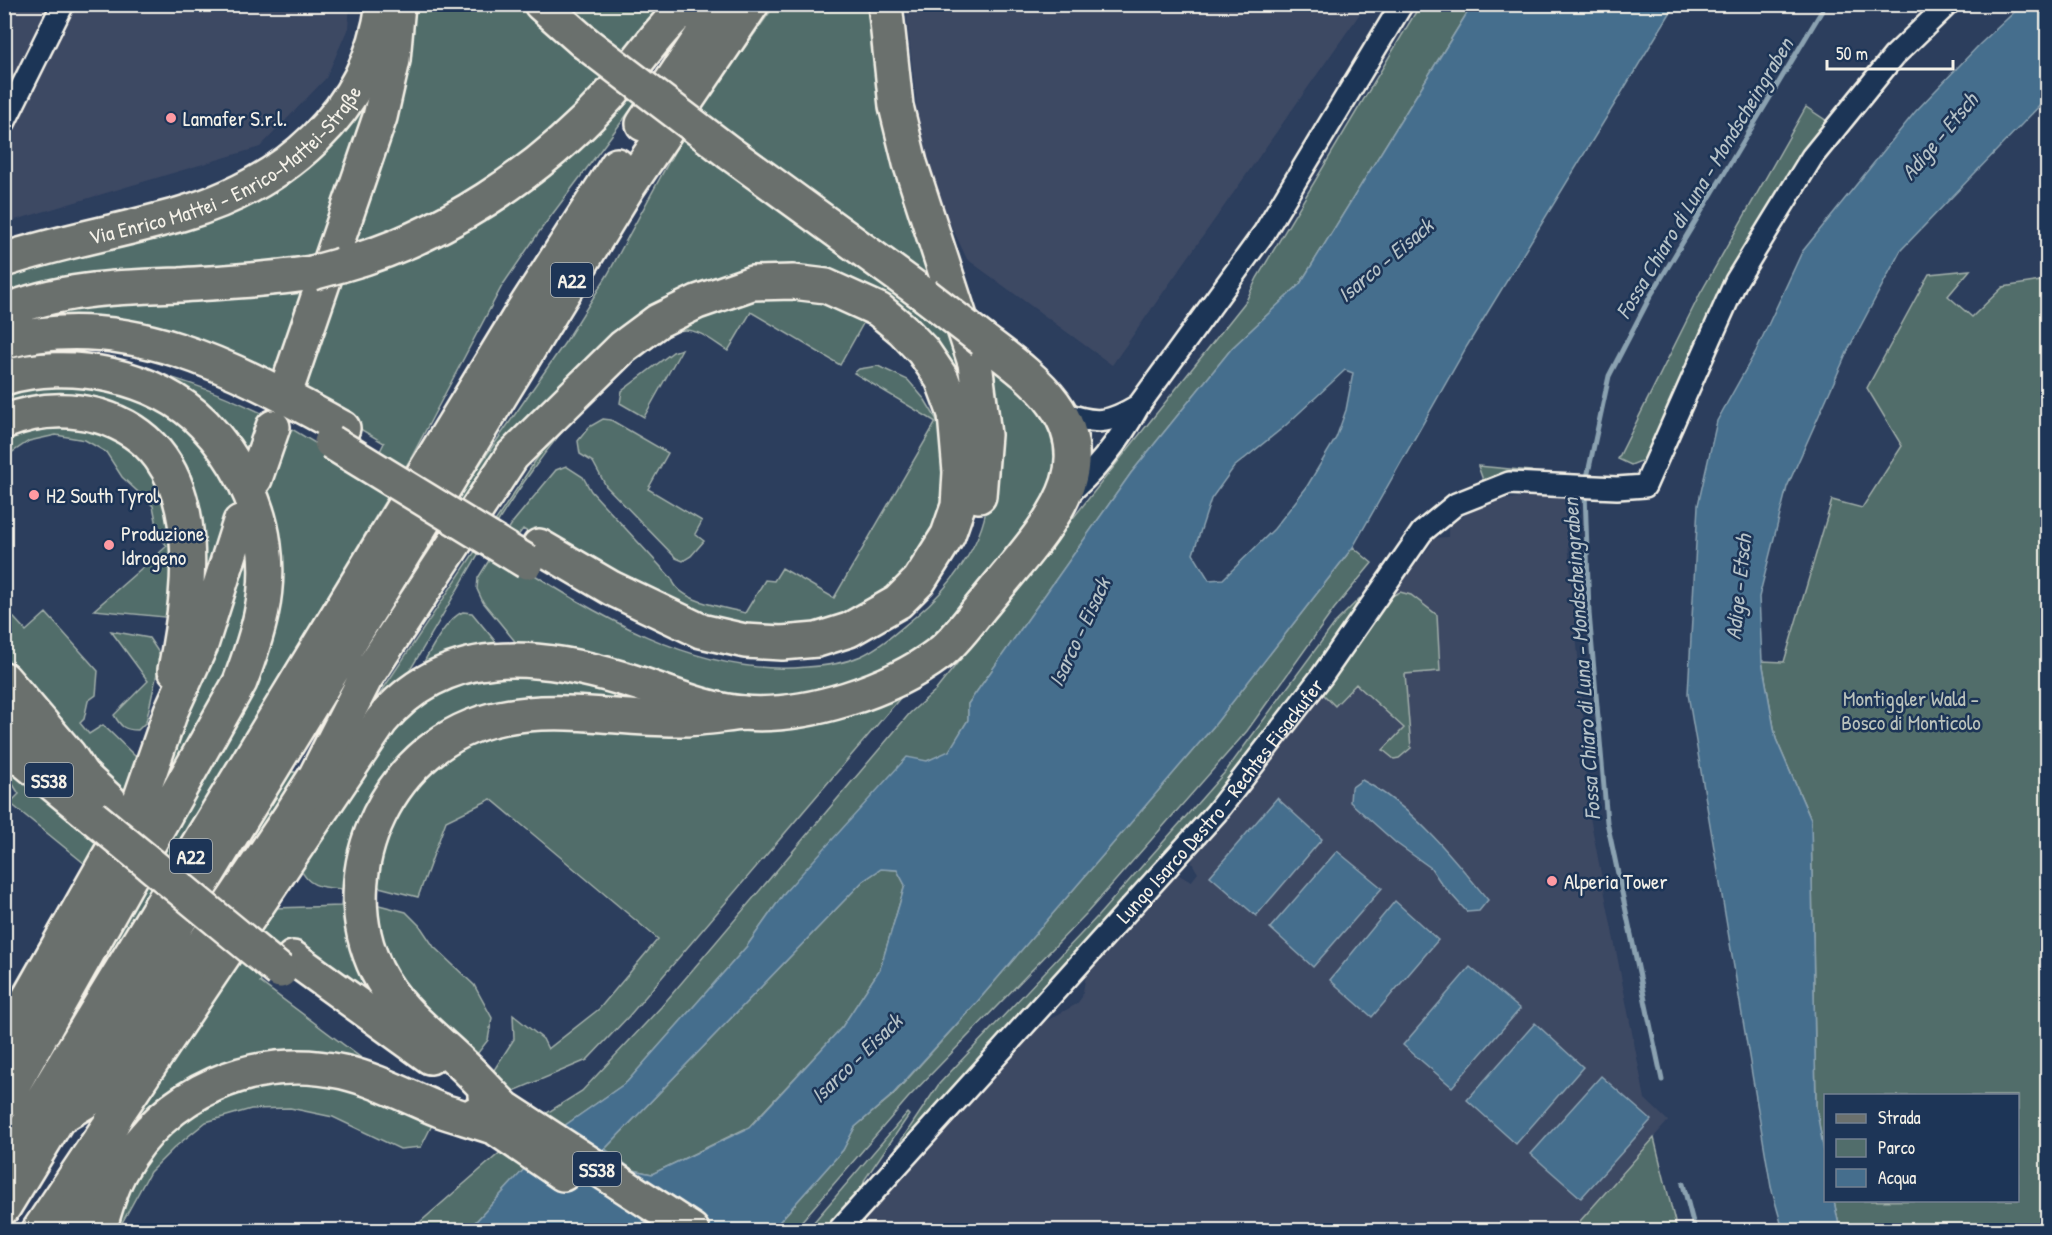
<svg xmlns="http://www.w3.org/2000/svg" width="2052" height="1235" viewBox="0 0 2052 1235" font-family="'Patrick Hand',sans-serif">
<rect width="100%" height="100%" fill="#2c3e5d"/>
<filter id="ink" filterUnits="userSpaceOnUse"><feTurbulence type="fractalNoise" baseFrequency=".0167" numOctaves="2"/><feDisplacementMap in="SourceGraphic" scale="12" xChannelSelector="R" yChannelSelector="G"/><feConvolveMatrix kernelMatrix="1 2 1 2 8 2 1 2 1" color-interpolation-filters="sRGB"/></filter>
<g filter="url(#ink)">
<path fill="#3e4964" d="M5,5H350L348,28L326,78L260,147L5,223Z
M908,5H1366L1112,365L967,259L919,158L916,100L907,21Z
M1534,496H1564L1585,737L1586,797L1645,1099L1668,1121L1572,1230H851L931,1148L1035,1027L1077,1004L1082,997L1087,970L1170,879L1179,875L1191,882L1198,873L1192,863L1193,852L1268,768L1390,597L1431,545V538L1448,537V527L1468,513L1500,500Z"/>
<path fill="#516d6b" stroke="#a2afaa" stroke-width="1.5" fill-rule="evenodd" d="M396,5H677L593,103L468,202L343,254Z
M775,5H877L970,391L830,282L657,314L431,570L316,733L463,489L566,341L608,274L686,130ZM746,143L930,284L728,162Z
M1420,5H1472L1300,284L1232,348L1131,473L968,704V720L949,752L927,761L785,892L747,946L627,1082L564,1126L468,1230H411L542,1116L582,1091L661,1007L910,713L936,690L1246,301L1257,278Z
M378,82L321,260L5,306V269L168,226Z
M627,90L638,100L539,232L502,286L411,458L5,1131V1114L255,668L257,489L282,423L368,475L384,443L298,392L334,277L426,241Z
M1806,107L1827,121L1727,281L1646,459L1631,465L1618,459L1700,294Z
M1970,270L1948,296L1972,317L2003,287L2047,280V1230H1840L1834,1201L2018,1200V1096H1826L1825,1157L1816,1107L1811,820L1776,739L1762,661L1784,662L1832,500L1862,508L1902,446L1867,388L1929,274Z
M312,286L280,384L5,322L61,305Z
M738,296H823L887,333L864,322L840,365L751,312L728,351C713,342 694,324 676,332C662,337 649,351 638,359C524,443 464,590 388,705C271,881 152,1055 33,1230H22L554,433L625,357Z
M974,345L1032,388L1057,445L1055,478L1039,516L929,648L830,691L749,701L518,645L483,602L477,589L478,578L513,522L556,470L566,466L583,477L591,491L672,579C679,602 724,607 745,613L765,580L774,581L782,568L834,598L936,422L854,373L859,369L878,366L908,380L925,400L952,445L944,532L865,618L755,634L590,571L523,529L503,555C594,613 696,678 807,667C825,666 845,663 861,656C881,647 899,630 916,616C947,590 982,547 987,504C988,490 984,473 983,458C980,421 977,383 974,345Z
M682,349L644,417L620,403L622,391L673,352Z
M110,363C170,374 214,390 268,416L248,473L168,391Z
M73,381L139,396L193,431L240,495L197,627L196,581L135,427L5,414V389Z
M603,419L611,420L668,453L648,489L702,521L695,534L704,541L691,556L683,561L676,558L606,486L593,462L580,454L578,441L589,427Z
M42,421L105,430L149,461L170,501L174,618L94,610L167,546L159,535L153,506L122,477L106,452L85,440L56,435L29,441L5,457V432Z
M1478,466L1531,471L1535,473L1484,483Z
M252,528V627L5,1079V1066L43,997Z
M1353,547L1372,563L1334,609L1247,731L1086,914L908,1098L794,1230H772L843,1150L855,1127L893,1095L977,1002L1213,727Z
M1400,592L1411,595L1437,615L1440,671L1405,674L1411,748L1399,758L1394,759L1383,750L1404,728L1356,684L1335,706L1324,695L1325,688L1390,597Z
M1360,598L1323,661L1234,779L899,1150L890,1157L939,1084L1097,917L1226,771L1335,623Z
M4,607L26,631L46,613L98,671L96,695L88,701L84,719L80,723L89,734L103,725L138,759L126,797L74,746L5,670Z
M463,612L472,613L504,652L413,683C423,664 444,619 463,612Z
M111,631L149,638L161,656L146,722L138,730C124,730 121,727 114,715L148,681Z
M528,672L662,704L448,733L357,866L396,1015L292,942L260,982L380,1072L236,1069L93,1182L150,1087L274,908L341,906L342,889C322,887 309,888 300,868L403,715L452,683Z
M901,697L629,1016L587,1060L514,1091L492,1073L514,1039L513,1015L543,1039L548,1049L599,1009L658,939L491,799L446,821L418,897L371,885L391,810L453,747L515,725L714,730L806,726L881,701Z
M5,758L101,848L5,1015V1002L85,864L10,803L19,794L11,781L5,787Z
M292,771L304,776L153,998Z
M881,869L897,870L905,885L880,969L842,1027L749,1127L652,1174L633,1170L605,1149L863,881Z
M375,904L406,912L420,926L434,947L474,985L492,1018L488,1040L474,1058L421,1014L384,952Z
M328,1077L434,1121L421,1147L400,1149L333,1117L290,1108L251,1109L206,1122L175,1147L150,1172L118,1230H106L130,1167L211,1093Z
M907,1113L909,1115L865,1179L861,1192L829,1230H807Z
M1654,1138L1677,1230H1572Z"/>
<path fill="#456e8d" stroke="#8ba2b1" stroke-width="1.5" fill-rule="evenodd" d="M1472,5H1675L1467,346L1353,547L1213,727L977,1002L891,1096L855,1127L843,1150L772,1230H468L564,1126L627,1082L747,946L785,892L907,757L927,761L949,751L968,720V704L1131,473L1232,348L1300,284ZM1345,370L1353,373L1346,410L1336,438L1306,488L1274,529L1223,579L1209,580L1193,554L1211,499L1234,467L1285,426ZM881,869L897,870L905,885L880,969L842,1027L749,1128L652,1174L633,1170L605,1149L863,881Z
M2022,5H2047V98L1901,250L1849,348L1787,487L1759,597L1762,661L1776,739L1811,820L1816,1107L1825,1157L1826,1200L1834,1201L1840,1230H1783L1771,1187L1688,694L1698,505L1717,421L1756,351L1802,252L1915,112L1980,44Z
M1362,780C1413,807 1452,856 1488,900L1479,911L1467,912L1441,883L1431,868L1396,843L1350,802L1351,788Z
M1277,798L1322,839L1256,916L1210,876Z
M1337,851L1382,888L1313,967L1270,928Z
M1395,901L1438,940L1372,1017L1330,980Z
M1470,967L1520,1009L1452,1087L1403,1045Z
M1535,1023L1583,1067L1516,1144L1467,1100Z
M1601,1076L1651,1120L1581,1198L1531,1154Z"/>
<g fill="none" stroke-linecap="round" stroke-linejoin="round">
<path stroke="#8ba2b1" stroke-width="5" d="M1586,482L1609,376L1651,295L1826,4
M1585,491L1589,613L1607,822L1662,1080
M1683,1184L1695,1230"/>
<defs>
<g id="minor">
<path d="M4,123L63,4"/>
<path d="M1061,412C1095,425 1108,424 1139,405"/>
<path d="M1064,497C1096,472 1120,440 1139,405L1264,233L1402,4"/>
<path id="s1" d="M839,1230L1216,813L1322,676L1422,532L1456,504L1509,483L1617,488L1645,486L1736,281L1812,157L1894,56L1948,4"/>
</g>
<g id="primary">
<path d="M541,4L584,42"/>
<path d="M731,154L925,295"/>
<path id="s2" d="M4,260C62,241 123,231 181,214C282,185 369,113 383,4"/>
<path d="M39,1230L381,721C445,643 536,653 624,679C663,690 702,710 743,713C806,718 890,691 940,653C957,640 972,617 986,601C1013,567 1055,524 1068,483C1089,415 1029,375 983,340"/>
</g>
<path id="trunk" d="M4,715L82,775L110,801
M4,744L93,817
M293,958L430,1057
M485,1095L692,1230
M503,1106C489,1092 476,1077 462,1064C431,1034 397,1010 377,971C328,871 391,740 500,718C560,705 620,720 680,719C701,719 723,715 743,713
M475,1114L563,1174
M99,1230C105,1210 110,1189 121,1170C164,1092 255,1052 343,1072C377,1080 408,1097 440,1110C458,1116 475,1121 493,1127"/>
<path id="motorway" d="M885,4L896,106L910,163L975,363L984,435L979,496
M643,124L723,4
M341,265C441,238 539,173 608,97C633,69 661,26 689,4
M4,312C59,288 122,287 180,285C224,282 268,280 312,273
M4,342C127,308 239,371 343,428
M4,378C68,358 157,375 204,424C235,456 259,502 264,545C271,594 257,637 240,682L4,1101
M289,382L380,117L393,60L398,4
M4,422C36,409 66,407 99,416C210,449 192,582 175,670
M255,479L273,427
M4,679L69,755L82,775
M4,1042L139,803L171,711L201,645L240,522
M60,1117L103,1091L165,1001L288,819L316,775L365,679L512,456L623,347L658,321L697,302L752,283L793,282L826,286L879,310L902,329L923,351L942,379L955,414L960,472L958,506L948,535L919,581L898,602L849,630L817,640L782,643L745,641L701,631L611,588L539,546
M4,1163L522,312L617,165
M4,1207L628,187L752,4
M71,1230L89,1171L116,1116"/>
</defs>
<use href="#minor" stroke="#f4f1e8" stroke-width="26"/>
<use href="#primary" stroke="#f4f1e8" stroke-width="38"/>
<use href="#trunk" stroke="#f4f1e8" stroke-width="38"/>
<use href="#motorway" stroke="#f4f1e8" stroke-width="38"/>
<use href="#minor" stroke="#1d3557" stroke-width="21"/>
<use href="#primary" stroke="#6b706d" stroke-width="33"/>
<use href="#trunk" stroke="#6b706d" stroke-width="33"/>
<use href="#motorway" stroke="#6b706d" stroke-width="33"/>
<defs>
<path id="primary-bridge" d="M584,42L731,154
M925,295L983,340"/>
<path id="trunk-bridge" d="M93,817L280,971"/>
<path id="motorway-bridge" d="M312,273L341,265
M331,442L527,562"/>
</defs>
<use href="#primary-bridge" stroke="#f4f1e8" stroke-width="38" stroke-linecap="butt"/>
<use href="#trunk-bridge" stroke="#f4f1e8" stroke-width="38" stroke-linecap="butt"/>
<use href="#motorway-bridge" stroke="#f4f1e8" stroke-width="38" stroke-linecap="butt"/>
<use href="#primary-bridge" stroke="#6b706d" stroke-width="33"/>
<use href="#trunk-bridge" stroke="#6b706d" stroke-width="33"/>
<use href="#motorway-bridge" stroke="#6b706d" stroke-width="33"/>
</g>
</g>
<g fill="#ff9aa2" stroke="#1d3557" stroke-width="2">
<circle cx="171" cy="118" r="6"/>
<circle cx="34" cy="495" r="6"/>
<circle cx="109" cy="545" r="6"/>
<circle cx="1552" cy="881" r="6"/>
</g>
<g text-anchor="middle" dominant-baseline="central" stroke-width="5" stroke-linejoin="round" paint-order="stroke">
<g fill="#1d3557" stroke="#b4b9bc" stroke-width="1.5">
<rect x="551" y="263" width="42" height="34" rx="4.5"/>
<rect x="25" y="763" width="48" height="34" rx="4.5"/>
<rect x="170" y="839" width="42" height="34" rx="4.5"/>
<rect x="573" y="1152" width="48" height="34" rx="4.5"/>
</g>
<g font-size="20" font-weight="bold" fill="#f4f1e8">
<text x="572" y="280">A22</text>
<text x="49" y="780">SS38</text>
<text x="191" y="856">A22</text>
<text x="597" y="1169">SS38</text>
</g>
<g font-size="21" fill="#f4f1e8" stroke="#1d3557" text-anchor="start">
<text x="183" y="118">Lamafer S.r.l.</text>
<text x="46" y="495">H2 South Tyrol</text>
<text x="121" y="533">Produzione<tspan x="121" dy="24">Idrogeno</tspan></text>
<text x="1564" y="881">Alperia Tower</text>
</g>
<g font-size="21" fill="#f4f1e8" stroke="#1d3557">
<text stroke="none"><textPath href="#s2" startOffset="246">Via Enrico Mattei - Enrico-Mattei-Straße</textPath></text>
<text stroke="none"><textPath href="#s1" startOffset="574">Lungo Isarco Destro - Rechtes Eisackufer</textPath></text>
</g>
<g font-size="21" fill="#bbc3bc" stroke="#1d3557">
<text x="1911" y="698">Montiggler Wald -<tspan x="1911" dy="24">Bosco di Monticolo</tspan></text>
</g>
<g font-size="22" font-style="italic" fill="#b7c3c8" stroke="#1d3557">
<text transform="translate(1939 136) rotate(-50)">Adige - Etsch</text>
<text transform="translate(1704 178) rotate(-59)">Fossa Chiaro di Luna - Mondscheingraben</text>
<text transform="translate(1385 260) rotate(-40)">Isarco - Eisack</text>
<text transform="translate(1738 587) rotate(-84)">Adige - Etsch</text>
<text transform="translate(1079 632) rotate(-65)">Isarco - Eisack</text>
<text transform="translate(1581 659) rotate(-94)">Fossa Chiaro di Luna - Mondscheingraben</text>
<text transform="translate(856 1058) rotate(-44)">Isarco - Eisack</text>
</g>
</g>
<rect width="2052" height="1235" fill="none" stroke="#1d3557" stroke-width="24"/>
<rect x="12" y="12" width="2028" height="1211" fill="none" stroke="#f4f1e8" stroke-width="2" filter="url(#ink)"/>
<rect x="1824" y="1094" width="195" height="108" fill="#1d3557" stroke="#738091" stroke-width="1.5"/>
<rect x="1836" y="1114" width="30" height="9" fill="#6b706d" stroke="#738091" stroke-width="1.5"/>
<text x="1878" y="1124" font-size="18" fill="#f4f1e8">Strada</text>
<rect x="1836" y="1139" width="30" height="18" fill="#516d6b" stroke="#738091" stroke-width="1.5"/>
<text x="1878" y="1154" font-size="18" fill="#f4f1e8">Parco</text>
<rect x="1836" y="1169" width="30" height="18" fill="#456e8d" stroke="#738091" stroke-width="1.5"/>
<text x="1878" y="1184" font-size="18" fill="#f4f1e8">Acqua</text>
<path d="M1827 60v9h126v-9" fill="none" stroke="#f4f1e8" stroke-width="3"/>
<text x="1836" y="60" font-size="18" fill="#f4f1e8" stroke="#1d3557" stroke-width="4.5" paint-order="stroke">50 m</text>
</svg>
